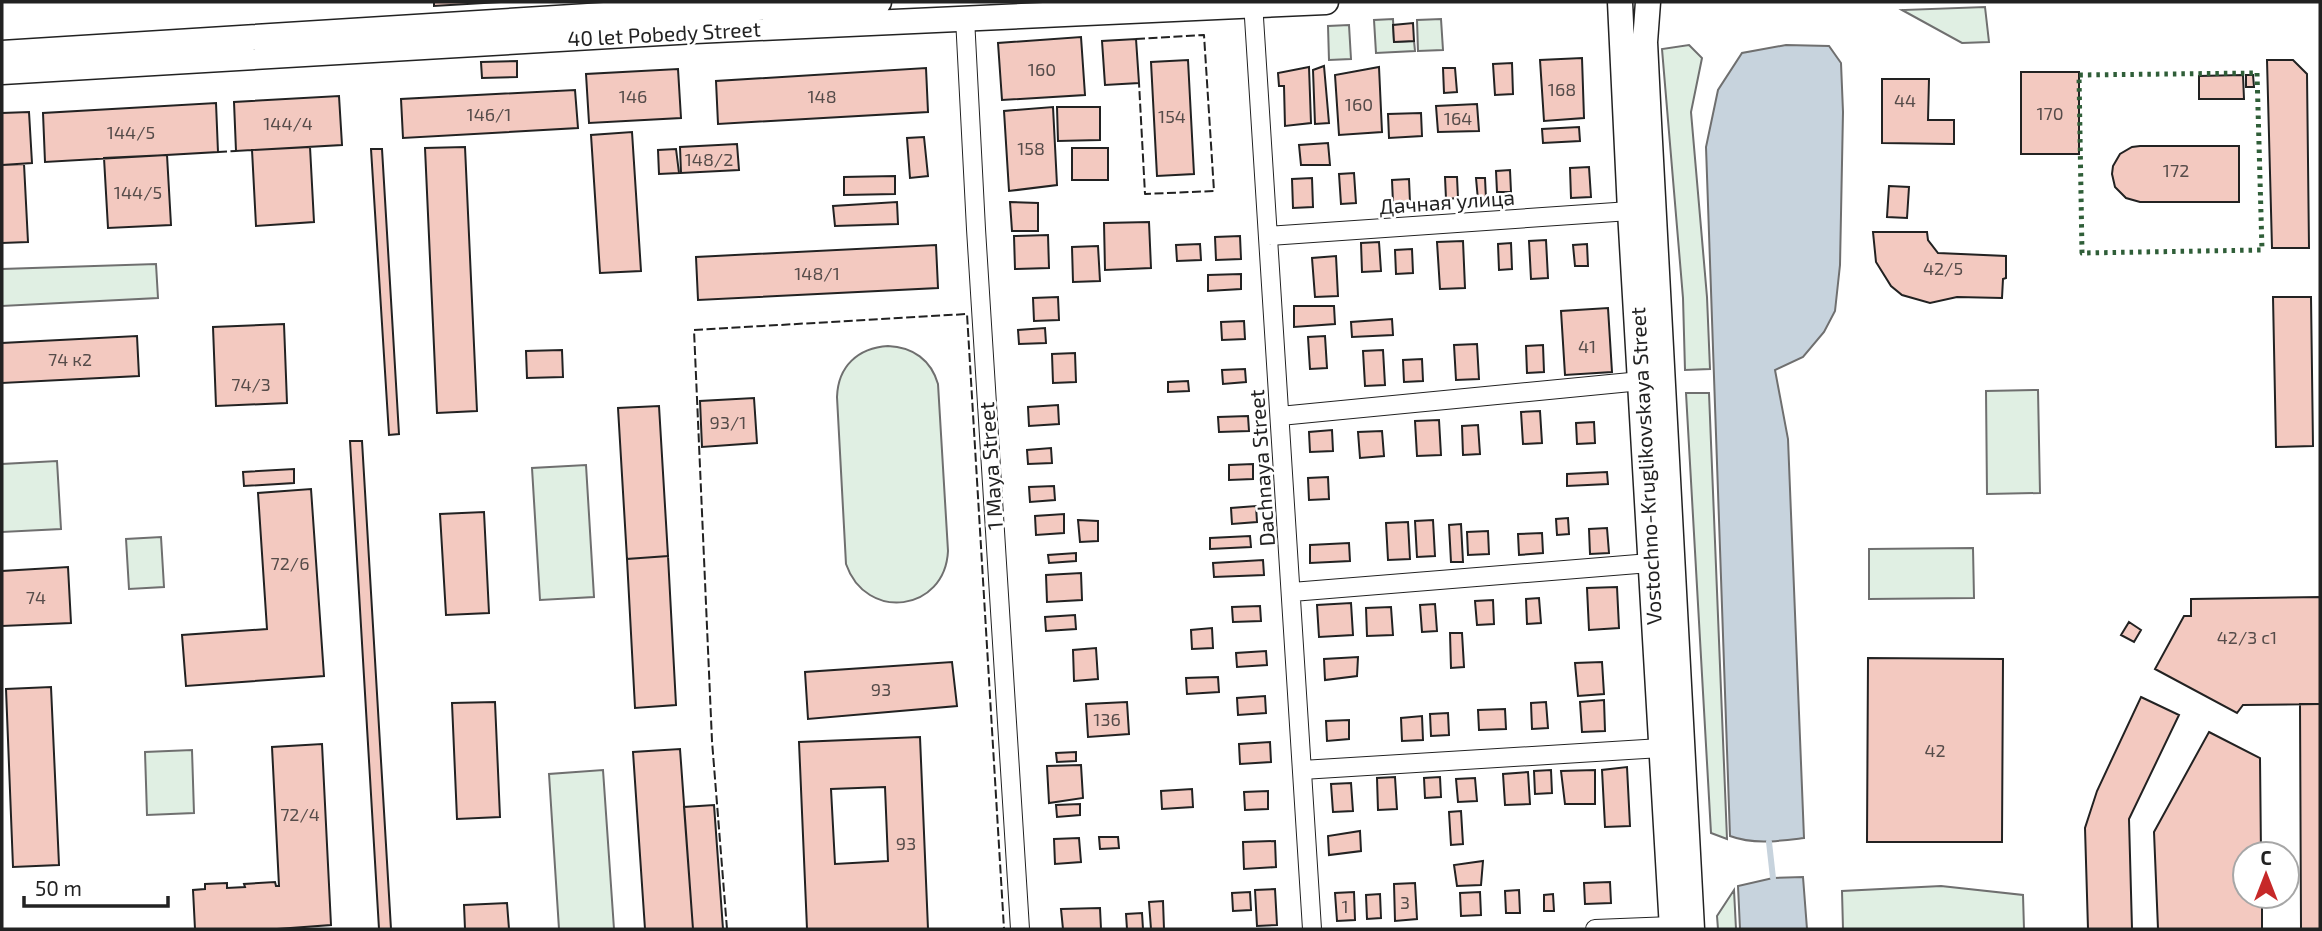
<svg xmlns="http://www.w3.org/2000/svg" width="2322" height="931" viewBox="0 0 2322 931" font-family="'Exo 2',sans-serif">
<rect width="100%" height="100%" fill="#fff"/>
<path fill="#e0efe3" stroke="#6f6f6f" stroke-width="2" d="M1985,7L1989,42L1962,43L1902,10Z
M1393,19L1394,42L1414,41L1415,51L1376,53L1374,20Z
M1441,19L1443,50L1418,51L1417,20Z
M1349,25L1351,59L1329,60L1328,26Z
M1689,45L1702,58L1691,112L1707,297L1710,369L1685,370L1683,298L1662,49Z
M156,264L158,298L2,306V269Z
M888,346C913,347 931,360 938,384L948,551C945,612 866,622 846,564L837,397C838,366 858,348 888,346Z
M2038,390L2040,493L1987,494L1986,391Z
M1686,393H1709L1727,839L1711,833Z
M57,461L61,529L2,532V464Z
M586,465L594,597L540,600L532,468Z
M161,537L164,587L129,589L126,539Z
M1973,548L1974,598L1869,599V549Z
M192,750L194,813L147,815L145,752Z
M603,770L614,929H559L549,774Z
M1941,886L2023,895L2024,929H1843L1842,891Z
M1734,890L1736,929H1718L1717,916Z"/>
<path fill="#c7d3dd" stroke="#6f6f6f" stroke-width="2" d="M1786,45L1829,46L1841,63L1843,112L1840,265L1835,311L1824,332L1803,357L1775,370L1788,439L1804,838C1779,841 1754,845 1730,836L1706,147L1718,90L1742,53Z
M1803,877L1807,929H1740L1738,886L1773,878Z"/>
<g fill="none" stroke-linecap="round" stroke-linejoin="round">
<path stroke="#c7d3dd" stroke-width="6" d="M1769,842L1773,878"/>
</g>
<path fill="#f3c9c0" stroke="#222" stroke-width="2" fill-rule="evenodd" d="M434,2H501L434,6Z
M1413,23L1414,41L1394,42L1393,25Z
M1081,37L1085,95L1002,100L998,43Z
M1136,39L1139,83L1105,85L1102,41Z
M1582,58L1584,118L1544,121L1540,60Z
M1188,60L1194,174L1157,176L1151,62Z
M2267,60H2293L2307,74L2309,248H2272Z
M517,61V77L482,78L481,62Z
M1512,63L1513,94L1495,95L1493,64Z
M1324,66L1329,123L1315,124L1313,70Z
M1309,67L1311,123L1285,126L1284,86H1279L1278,73Z
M1379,67L1382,132L1339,135L1335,75Z
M926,68L928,112L718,124L716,81Z
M1443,68H1455L1457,92L1444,93Z
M678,69L681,118L589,123L586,74Z
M2021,72H2079V154H2021Z
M2243,75L2244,99H2199V76Z
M2246,75H2253L2254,87H2246Z
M1882,79H1929L1928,120H1954V144L1882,143Z
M575,90L578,128L403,138L401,99Z
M339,96L342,145L236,151L234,102Z
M216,103L218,152L45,162L43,113Z
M1477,104L1479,131L1438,132L1436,106Z
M1053,107L1057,185L1009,191L1004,111Z
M1057,107H1100V140L1058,141Z
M29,112L32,163L2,165V113Z
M1421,113L1422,136L1389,138L1388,114Z
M1579,127L1580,141L1543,143L1542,129Z
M632,132L641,271L600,273L591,135Z
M924,137L928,176L910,178L907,138Z
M1328,143L1330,165H1301L1299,145Z
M737,144L739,170L681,173L680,147Z
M2140,146H2239V202H2140L2126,198L2115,187L2112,174L2113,166L2120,154L2132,147Z
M310,147L314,222L256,226L252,150Z
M465,147L477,411L437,413L425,148Z
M1072,148H1108V180H1072Z
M371,149H382L399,434L389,435Z
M676,149L679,173L659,174L658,150Z
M167,155L171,225L108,228L104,158Z
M24,164L28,242L2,243V165Z
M1589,167L1591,197L1571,198L1570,168Z
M1510,170L1511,192H1497L1496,171Z
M1354,173L1356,203L1341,204L1339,174Z
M895,176V194L844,195V177Z
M1445,177H1457L1458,198L1446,199Z
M1312,178L1313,207L1293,208L1292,179Z
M1476,178H1485L1486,199L1478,200Z
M1409,179L1410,202L1393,203L1392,180Z
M1889,186L1909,187L1907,218L1887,217Z
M897,202L898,224L835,226L833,206Z
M1010,202L1038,203V231H1012Z
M1149,222L1151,268L1105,270L1104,223Z
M1873,232H1927L1928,240L1938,253L2006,256V278L2003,279L2002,298L1957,297L1930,303L1902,295L1891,286L1876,262Z
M1048,235L1049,268L1015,269L1014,236Z
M1240,236L1241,259L1216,260L1215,237Z
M1546,240L1548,278L1531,279L1529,241Z
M1463,241L1465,288L1440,289L1437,242Z
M1379,242L1381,271L1362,272L1361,243Z
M1511,243L1512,269L1499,270L1498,244Z
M1200,244L1201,260L1177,261L1176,245Z
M1587,244L1588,266H1575L1573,245Z
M936,245L938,288L698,300L696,257Z
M1098,246L1100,281L1073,282L1072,247Z
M1412,249L1413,273L1396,274L1395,250Z
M1336,256L1338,296L1315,297L1312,258Z
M1241,274V289L1208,291V275Z
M1058,297L1059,320L1034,321L1033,298Z
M2273,297H2311L2313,446L2276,447Z
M1294,306H1334L1335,324L1294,327Z
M1608,308L1612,372L1565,375L1561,311Z
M1392,319L1393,335L1352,337L1351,322Z
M1244,321L1245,339L1222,340L1221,322Z
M284,324L287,403L216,406L213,327Z
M1045,328L1046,343L1019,344L1018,330Z
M137,336L139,376L2,383V343Z
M1325,336L1327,368L1310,369L1308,337Z
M1477,344L1479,379L1456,380L1454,345Z
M1543,345L1544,372L1527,373L1526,346Z
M562,350L563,377L527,378L526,351Z
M1383,350L1385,385L1365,386L1363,351Z
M1075,353L1076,382L1053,383L1052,354Z
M1422,359L1423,381L1404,382L1403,360Z
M1245,369L1246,382L1223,384L1222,370Z
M1188,381L1189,391L1168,392V382Z
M754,398L757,443L702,447L700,401Z
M1058,405L1059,424L1029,426L1028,407Z
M659,406L668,556L627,559L618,408Z
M1540,411L1542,443L1523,444L1521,412Z
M1248,416L1249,431L1219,432L1218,417Z
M1439,420L1441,455L1417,456L1415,421Z
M1594,422L1595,443L1577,444L1576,423Z
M1478,425L1480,454L1463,455L1462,426Z
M1332,430L1333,451L1310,452L1309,432Z
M1382,431L1384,456L1360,458L1358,432Z
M350,441H362L391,929H379Z
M1051,448L1052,463L1028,464L1027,450Z
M1253,464V479L1229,480V465Z
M294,469V483L244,486L243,472Z
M1607,472L1608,484L1567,486V474Z
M1328,477L1329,499L1309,500L1308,478Z
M1054,486L1055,500L1030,502L1029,487Z
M311,489L324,676L186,686L182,635L267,629L258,493Z
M1256,506L1257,522L1232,524L1231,508Z
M484,512L489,613L446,615L440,514Z
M1064,514V533L1036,535L1035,516Z
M1568,518L1569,534L1557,535L1556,519Z
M1078,520L1098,521V541L1080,542Z
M1433,520L1435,556L1417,557L1415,521Z
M1408,522L1410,559L1388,560L1386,523Z
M1461,524L1463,562H1451L1449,525Z
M1607,528L1609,553L1590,554L1589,529Z
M1488,531L1489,554L1468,555L1467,532Z
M1542,533L1543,553L1519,555L1518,534Z
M1250,536L1251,547L1210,549V538Z
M1349,543L1350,561L1310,563V545Z
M1076,553V561L1049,563L1048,555Z
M668,556L676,705L635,708L627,559Z
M1263,560L1264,575L1214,577L1213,563Z
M68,567L71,623L2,626V571Z
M1081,573L1082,600L1047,602L1046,575Z
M1617,587L1619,628L1589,630L1587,588Z
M2320,597V704L2243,705L2237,713L2155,669L2184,616H2191V599Z
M1539,598L1541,623L1527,624L1526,599Z
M1493,600L1494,624L1477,625L1475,601Z
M1351,603L1353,635L1319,637L1317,605Z
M1435,604L1437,631L1422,632L1420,605Z
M1260,606L1261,621L1233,622L1232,607Z
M1391,607L1393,635L1367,636L1366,608Z
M1075,615L1076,629L1046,631L1045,617Z
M2129,622L2141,630L2134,642L2121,635Z
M1212,628L1213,648L1192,649L1191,630Z
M1450,633H1462L1464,667L1451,668Z
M1096,648L1098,679L1074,681L1073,650Z
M1266,651L1267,665L1237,667L1236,653Z
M1358,657L1357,676L1325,680L1324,659Z
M1868,658L2003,659L2002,842H1867Z
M952,662L957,706L808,719L805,672Z
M1602,662L1604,694L1578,696L1575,663Z
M1218,677L1219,692L1187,694L1186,678Z
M51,687L59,865L13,867L6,689Z
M1265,696L1266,713L1238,715L1237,698Z
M2141,697L2179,715L2129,819L2132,929H2088L2085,828L2097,791Z
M1604,700L1605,731L1582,732L1580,702Z
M495,702L500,817L457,819L452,703Z
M1127,702L1129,734L1088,737L1086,704Z
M1546,702L1548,728L1532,729L1531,703Z
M2300,704H2320V929H2301Z
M1505,709L1506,729L1479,730L1478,710Z
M1448,713L1449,735L1431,736L1430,714Z
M1422,716L1423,740L1402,741L1401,718Z
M1349,720V739L1327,741L1326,721Z
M2209,732L2260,758L2261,854H2245V896H2262V929H2158L2154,832Z
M920,737L928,929H807L799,742ZM885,787L888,861L835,864L831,789Z
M1270,742L1271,762L1240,764L1239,744Z
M322,744L331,925L277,929H195L193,890L205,889V884L227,883V888L245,887L244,884L275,882L276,886H279L272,747Z
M680,749L693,929H645L633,752Z
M1076,752V761L1057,762L1056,753Z
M1081,765L1083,798L1049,803L1047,766Z
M1627,767L1630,826L1605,827L1602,770Z
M1551,770L1552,793L1535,794L1534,771Z
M1595,770V804H1565L1561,771Z
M1528,772L1530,804L1505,805L1503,774Z
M1395,777L1397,809L1378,810L1377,778Z
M1440,777L1441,797L1425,798L1424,778Z
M1475,778L1477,801L1458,802L1456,779Z
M1351,783L1353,811L1333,812L1331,784Z
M1192,789L1193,807L1162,809L1161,791Z
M1268,791V809L1245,810L1244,792Z
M1080,804V815L1057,817L1056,805Z
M714,805L723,929H693L684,807Z
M1461,811L1463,844L1451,845L1449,812Z
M1360,831L1361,851L1329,855L1328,836Z
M1099,837H1118L1119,848L1100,849Z
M1079,838L1081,862L1055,864L1054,839Z
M1275,841L1276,867L1244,869L1243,842Z
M1483,861L1481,885L1457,886L1454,865Z
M1610,882L1611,903L1585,904L1584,883Z
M1415,883L1417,919L1395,921L1394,884Z
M1275,889L1277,925L1257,926L1255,890Z
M1519,890L1520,913H1506L1505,891Z
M1250,892L1251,910L1233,911L1232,893Z
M1354,892L1355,920L1337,921L1335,893Z
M1480,892L1481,915L1461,916L1460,893Z
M1380,894L1381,918L1367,919L1366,895Z
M1553,894L1554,911H1544V895Z
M1163,901L1164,929H1151L1149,902Z
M507,903L509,929H465L464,905Z
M1100,908L1101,929H1063L1061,909Z
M1142,913L1143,929H1127L1126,914Z"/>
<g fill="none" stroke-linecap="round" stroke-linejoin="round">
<defs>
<path id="street" d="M1253,2L1312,929
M965,18L976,229L1020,929
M1268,236L1630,211
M1280,416L1641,381
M1292,592L1650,563
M1302,770L1661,748
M1595,929L1672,926"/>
<path id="secondary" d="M1620,2L1630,211L1672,929
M1648,2L1645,42L1649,123L1692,929
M2,53L636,13L879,2
M2,72L695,31L1326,2"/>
</defs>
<use href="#street" stroke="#222" stroke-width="20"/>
<use href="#secondary" stroke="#222" stroke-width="27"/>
<use href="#street" stroke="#fff" stroke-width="18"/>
<use href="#secondary" stroke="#fff" stroke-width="24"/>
<path stroke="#2f5e38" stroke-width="5" stroke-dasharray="3.5 5" stroke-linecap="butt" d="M2257,73L2262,250L2082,253L2079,75Z"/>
<path stroke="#222" stroke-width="2" stroke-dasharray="9 3.5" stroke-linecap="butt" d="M1136,39L1204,35L1214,191L1145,194L1139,83
M218,152L236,151
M727,929L712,741L694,330L967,314L1004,929"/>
</g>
<g text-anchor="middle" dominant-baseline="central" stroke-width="5" stroke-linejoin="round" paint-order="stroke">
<g font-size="18" fill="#564c4a">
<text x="1042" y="69">160</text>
<text x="1562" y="89">168</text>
<text x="633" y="96">146</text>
<text x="822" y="96">148</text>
<text x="1905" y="100">44</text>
<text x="1359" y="104">160</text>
<text x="2050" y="113">170</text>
<text x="489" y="114">146/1</text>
<text x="1172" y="116">154</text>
<text x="1458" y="118">164</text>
<text x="288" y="123">144/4</text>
<text x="131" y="132">144/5</text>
<text x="1031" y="148">158</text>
<text x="709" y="159">148/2</text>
<text x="2176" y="170">172</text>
<text x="138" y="192">144/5</text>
<text x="1943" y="268">42/5</text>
<text x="817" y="273">148/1</text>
<text x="1587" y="346">41</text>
<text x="70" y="359">74 к2</text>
<text x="251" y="384">74/3</text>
<text x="728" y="422">93/1</text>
<text x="290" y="563">72/6</text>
<text x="36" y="597">74</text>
<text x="2247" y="637">42/3 с1</text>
<text x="881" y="689">93</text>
<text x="1107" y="719">136</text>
<text x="1935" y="750">42</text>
<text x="300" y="814">72/4</text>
<text x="906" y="843">93</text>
<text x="1405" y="902">3</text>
<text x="1345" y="906">1</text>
</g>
<g font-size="21" fill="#222" stroke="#fff">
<text transform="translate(664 33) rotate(-3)">40 let Pobedy Street</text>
<text transform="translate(1447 201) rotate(-4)">Дачная улица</text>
<text transform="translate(990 466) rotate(-94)">1 Maya Street</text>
<text transform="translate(1645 466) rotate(-93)">Vostochno-Kruglikovskaya Street</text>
<text transform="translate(1261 468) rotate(-94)">Dachnaya Street</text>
</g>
</g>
<rect width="2322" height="931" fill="none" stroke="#222222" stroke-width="7"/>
<g transform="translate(2266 875)"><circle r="33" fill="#ffffff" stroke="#a7a7a7" stroke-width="2"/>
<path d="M0-5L12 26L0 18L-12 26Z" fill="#c62828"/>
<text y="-10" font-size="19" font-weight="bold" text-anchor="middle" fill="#222222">С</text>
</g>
<path d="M24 896v10h144v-10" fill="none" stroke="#222222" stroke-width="3.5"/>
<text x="35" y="896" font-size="21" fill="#222222" stroke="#ffffff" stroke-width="5" paint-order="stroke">50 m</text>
</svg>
